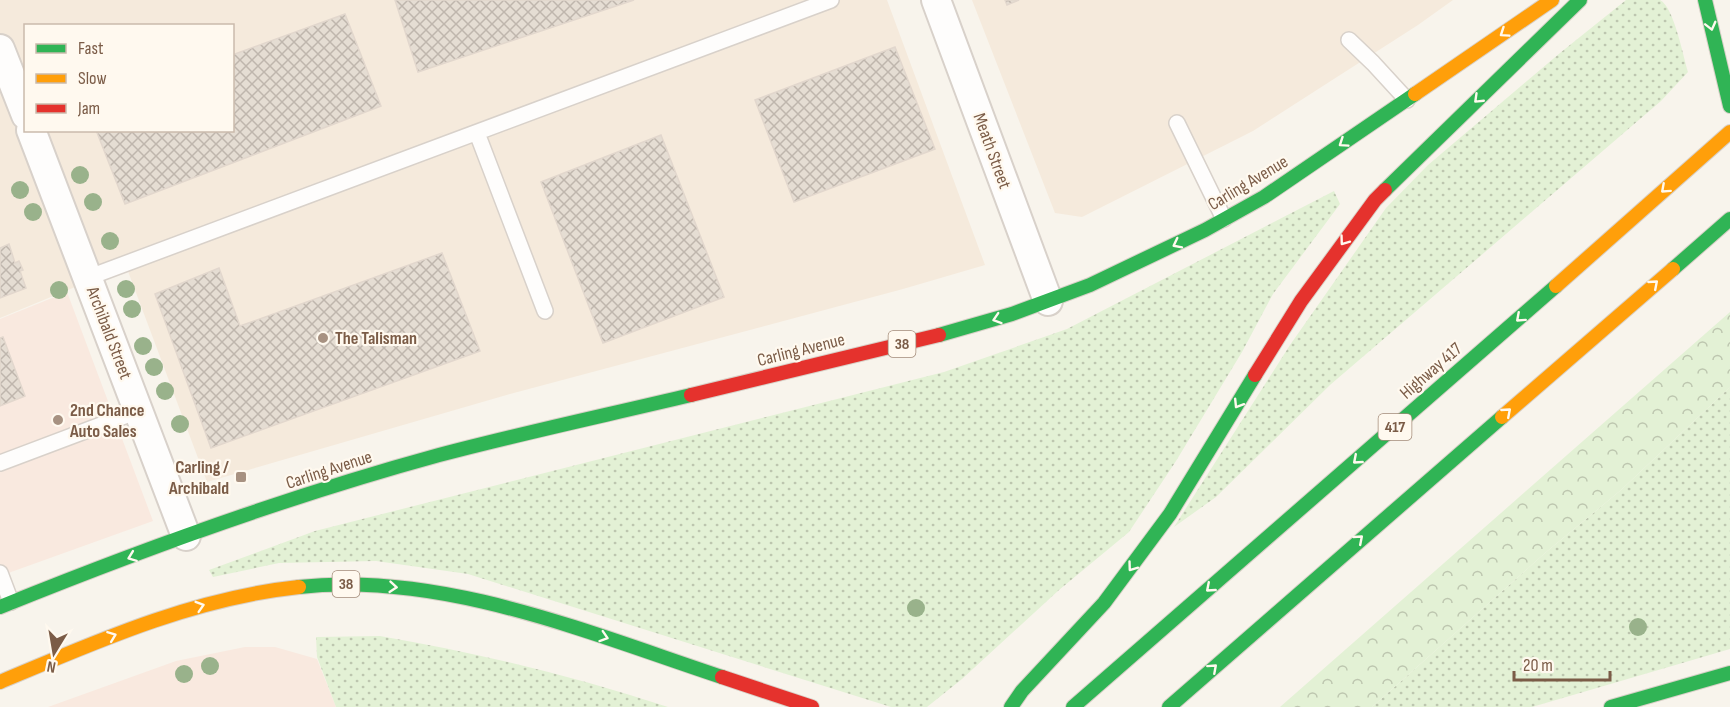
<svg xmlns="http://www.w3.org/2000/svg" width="1730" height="707" viewBox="0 0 1730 707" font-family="'Sofia Sans Condensed',sans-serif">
<defs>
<pattern id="grass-dots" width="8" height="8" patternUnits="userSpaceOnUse" patternTransform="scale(1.5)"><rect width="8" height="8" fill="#e3f1d5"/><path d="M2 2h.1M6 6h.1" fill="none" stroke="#bdc6af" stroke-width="1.8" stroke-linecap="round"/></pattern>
<pattern id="forest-crowns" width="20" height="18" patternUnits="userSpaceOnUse" patternTransform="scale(1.5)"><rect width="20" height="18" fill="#e3f1d5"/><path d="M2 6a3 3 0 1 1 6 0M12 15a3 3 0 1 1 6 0" fill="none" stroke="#bdc6af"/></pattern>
<pattern id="building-cross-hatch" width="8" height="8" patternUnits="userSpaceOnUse" patternTransform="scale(1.5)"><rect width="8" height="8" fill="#e5ddd3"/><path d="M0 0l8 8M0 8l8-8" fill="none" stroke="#bfb6ad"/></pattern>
</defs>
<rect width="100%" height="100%" fill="#f8f4ec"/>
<path fill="#f5eadc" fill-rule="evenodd" d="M0,0H887L985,265L903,289L510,394L207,482L126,266L0,318ZM26,26H232V130H26Z
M972,0H1453L1418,25L1253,131L1082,217L1055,213Z"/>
<path fill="#f9e9df" d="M67,292L153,521L0,576V319Z
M245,647H275L317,659L336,707H48L176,661Z"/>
<path fill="url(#grass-dots)" d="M1626,0H1660C1674,7 1683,56 1688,72L1661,101L1330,385L1216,497L1174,527L1290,345L1386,208L1428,165L1560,53Z
M1334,191L1340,204L1273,294L1242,352L1176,461L1129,532L1059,590L962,679L927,707H891L468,574L376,561L279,563L213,577L209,570L315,531L944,372L1067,329Z
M1730,387V649L1532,707H1372L1545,553L1621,490Z
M380,636C478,653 574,676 668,707H336L317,657L316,637Z"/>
<path fill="url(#forest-crowns)" d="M1730,312V387L1621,490L1545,553L1372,707H1280Z"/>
<path fill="url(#building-cross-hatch)" stroke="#e2d7cd" stroke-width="1.5" d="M395,0H634L418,72Z
M1005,0H1019L1007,5Z
M345,14L381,106L125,204L96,130H232V55Z
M895,47L935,149L794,202L755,100Z
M661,135L724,297L603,343L541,182Z
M9,244L15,263L19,261L23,270L20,271L26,288L0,298V248Z
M442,253L480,351L211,448L155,294L219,268L240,326Z
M3,337L25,396L0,406V338Z"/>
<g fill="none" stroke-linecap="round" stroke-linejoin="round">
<defs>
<path id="lane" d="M1349,40L1373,63L1407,100
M1177,123L1224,219
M477,133L545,311
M87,278L831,0
M0,463L138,411
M0,573L11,602"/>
<path id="street" d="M936,0L1048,301
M0,49L26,115
M31,130L186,536"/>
<path id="fast" d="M1705,0L1730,106
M1385,190L1580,0
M1673,269L1730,219
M939,335L1012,314L1090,285L1205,230L1264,197L1415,94
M299,587C442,571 589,633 722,677
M0,607C143,549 289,496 439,455C522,433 607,415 691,395
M1011,707L1022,691L1104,603L1170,514L1255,375
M1073,707L1556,286
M1169,707L1502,417
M1611,707L1730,673"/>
<path id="slow" d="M1415,94L1552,0
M1556,286L1730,132
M1502,417L1673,269
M0,682C97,641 194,598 299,587"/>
<path id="jam" d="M1255,375L1301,301L1375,200L1385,190
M691,395L939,335
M722,677L812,707"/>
</defs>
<use href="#lane" stroke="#d8d1ca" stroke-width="18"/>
<use href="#street" stroke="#d8d1ca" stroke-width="32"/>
<use href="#fast" stroke="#d8d0c7" stroke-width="16"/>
<use href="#slow" stroke="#d8d0c7" stroke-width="16"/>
<use href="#jam" stroke="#d8d0c7" stroke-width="16"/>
<use href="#lane" stroke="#fefdfc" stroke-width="15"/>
<use href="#street" stroke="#fefdfc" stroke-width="28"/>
<use href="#fast" stroke="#30b455" stroke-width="14"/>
<use href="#slow" stroke="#ff9f0a" stroke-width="14"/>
<use href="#jam" stroke="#e5322d" stroke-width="14"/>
</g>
<g fill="#99b28b">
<circle cx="80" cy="175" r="9"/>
<circle cx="20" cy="190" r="9"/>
<circle cx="93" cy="202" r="9"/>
<circle cx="33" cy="212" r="9"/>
<circle cx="110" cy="241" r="9"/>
<circle cx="126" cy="289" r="9"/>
<circle cx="59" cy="290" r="9"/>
<circle cx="132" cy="309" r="9"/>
<circle cx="143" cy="346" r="9"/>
<circle cx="154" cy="367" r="9"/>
<circle cx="165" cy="391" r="9"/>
<circle cx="180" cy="424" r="9"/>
<circle cx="916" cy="608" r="9"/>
<circle cx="1638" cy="627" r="9"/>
<circle cx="210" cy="666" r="9"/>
<circle cx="184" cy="674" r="9"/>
</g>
<defs><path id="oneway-chevron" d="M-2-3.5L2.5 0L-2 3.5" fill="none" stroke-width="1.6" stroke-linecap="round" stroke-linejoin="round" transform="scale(1.5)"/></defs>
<g stroke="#fff9ef">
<use href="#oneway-chevron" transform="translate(1711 26) rotate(76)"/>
<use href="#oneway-chevron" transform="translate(1504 33) rotate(146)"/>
<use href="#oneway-chevron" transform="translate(1478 99) rotate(136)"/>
<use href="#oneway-chevron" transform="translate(1343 143) rotate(146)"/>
<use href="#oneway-chevron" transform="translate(1665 189) rotate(138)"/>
<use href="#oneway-chevron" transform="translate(1344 241) rotate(126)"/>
<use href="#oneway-chevron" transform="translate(1177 244) rotate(153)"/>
<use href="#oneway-chevron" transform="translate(1654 284) rotate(-41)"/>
<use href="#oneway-chevron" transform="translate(1520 318) rotate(138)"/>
<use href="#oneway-chevron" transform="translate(997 319) rotate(162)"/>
<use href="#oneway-chevron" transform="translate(1238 404) rotate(122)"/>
<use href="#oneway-chevron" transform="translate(1507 412) rotate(-41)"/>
<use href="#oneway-chevron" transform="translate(1357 460) rotate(139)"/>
<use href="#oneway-chevron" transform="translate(1359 539) rotate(-41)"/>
<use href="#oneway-chevron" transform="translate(132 557) rotate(159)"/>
<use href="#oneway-chevron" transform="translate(1132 567) rotate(126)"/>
<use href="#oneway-chevron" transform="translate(393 587) rotate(5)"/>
<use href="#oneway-chevron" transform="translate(1210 588) rotate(139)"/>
<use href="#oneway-chevron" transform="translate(200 606) rotate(-17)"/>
<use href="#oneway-chevron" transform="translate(112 636) rotate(-21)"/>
<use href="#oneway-chevron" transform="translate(604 637) rotate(18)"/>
<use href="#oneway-chevron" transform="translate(1213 668) rotate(-42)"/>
</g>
<g fill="#a79181" stroke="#fff9ef" stroke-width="2">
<circle cx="323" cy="338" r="6"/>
<circle cx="58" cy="420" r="6"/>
<rect x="235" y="471" width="12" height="12" rx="3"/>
</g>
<g text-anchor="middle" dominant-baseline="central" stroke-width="4.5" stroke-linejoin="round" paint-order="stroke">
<g fill="#fff9ef" stroke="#a38b79" stroke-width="1.5">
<rect x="888.5" y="331" width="27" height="26" rx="4.5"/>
<rect x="1378.5" y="414" width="33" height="26" rx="4.5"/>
<rect x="332.5" y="571" width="27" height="26" rx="4.5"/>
</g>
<g font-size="16" font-weight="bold" fill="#7b5c47">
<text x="902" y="344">38</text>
<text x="1395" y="427">417</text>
<text x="346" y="584">38</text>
</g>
<g font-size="18" fill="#7b5c47" stroke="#fff9ef">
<text transform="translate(992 151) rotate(70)">Meath Street</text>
<text transform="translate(1248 183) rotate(-31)">Carling Avenue</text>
<text transform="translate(109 333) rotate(69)">Archibald Street</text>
<text transform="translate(801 350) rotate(-14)">Carling Avenue</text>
<text transform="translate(1431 371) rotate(-41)">Highway 417</text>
<text transform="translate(329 470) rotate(-18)">Carling Avenue</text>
</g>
<g font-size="18" font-weight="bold" fill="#7b5c47" stroke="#fff9ef" text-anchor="start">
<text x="335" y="338">The Talisman</text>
<text x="70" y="410">2nd Chance<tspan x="70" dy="21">Auto Sales</tspan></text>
<text x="229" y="467" text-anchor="end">Carling /<tspan x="229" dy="21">Archibald</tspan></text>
</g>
</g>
<rect x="24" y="24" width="210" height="108" fill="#fff9ef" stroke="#cabaac" stroke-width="1.5"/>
<rect x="36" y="44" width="30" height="9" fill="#30b455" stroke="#cabaac" stroke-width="1.5"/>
<text x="78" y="54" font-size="18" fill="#7b5c47">Fast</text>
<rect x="36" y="74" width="30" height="9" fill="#ff9f0a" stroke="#cabaac" stroke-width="1.5"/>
<text x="78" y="84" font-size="18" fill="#7b5c47">Slow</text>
<rect x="36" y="104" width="30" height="9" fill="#e5322d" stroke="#cabaac" stroke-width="1.5"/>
<text x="78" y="114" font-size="18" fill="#7b5c47">Jam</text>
<g transform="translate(54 653) rotate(191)" stroke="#fff9ef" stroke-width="4.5" paint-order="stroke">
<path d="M0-4.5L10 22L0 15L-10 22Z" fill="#7b5c47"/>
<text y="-9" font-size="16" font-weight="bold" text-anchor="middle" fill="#7b5c47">N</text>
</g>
<path d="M1514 671v9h96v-9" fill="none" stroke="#7b5c47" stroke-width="3"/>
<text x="1523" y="671" font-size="18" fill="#7b5c47" stroke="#fff9ef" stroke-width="4.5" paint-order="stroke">20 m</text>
</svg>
